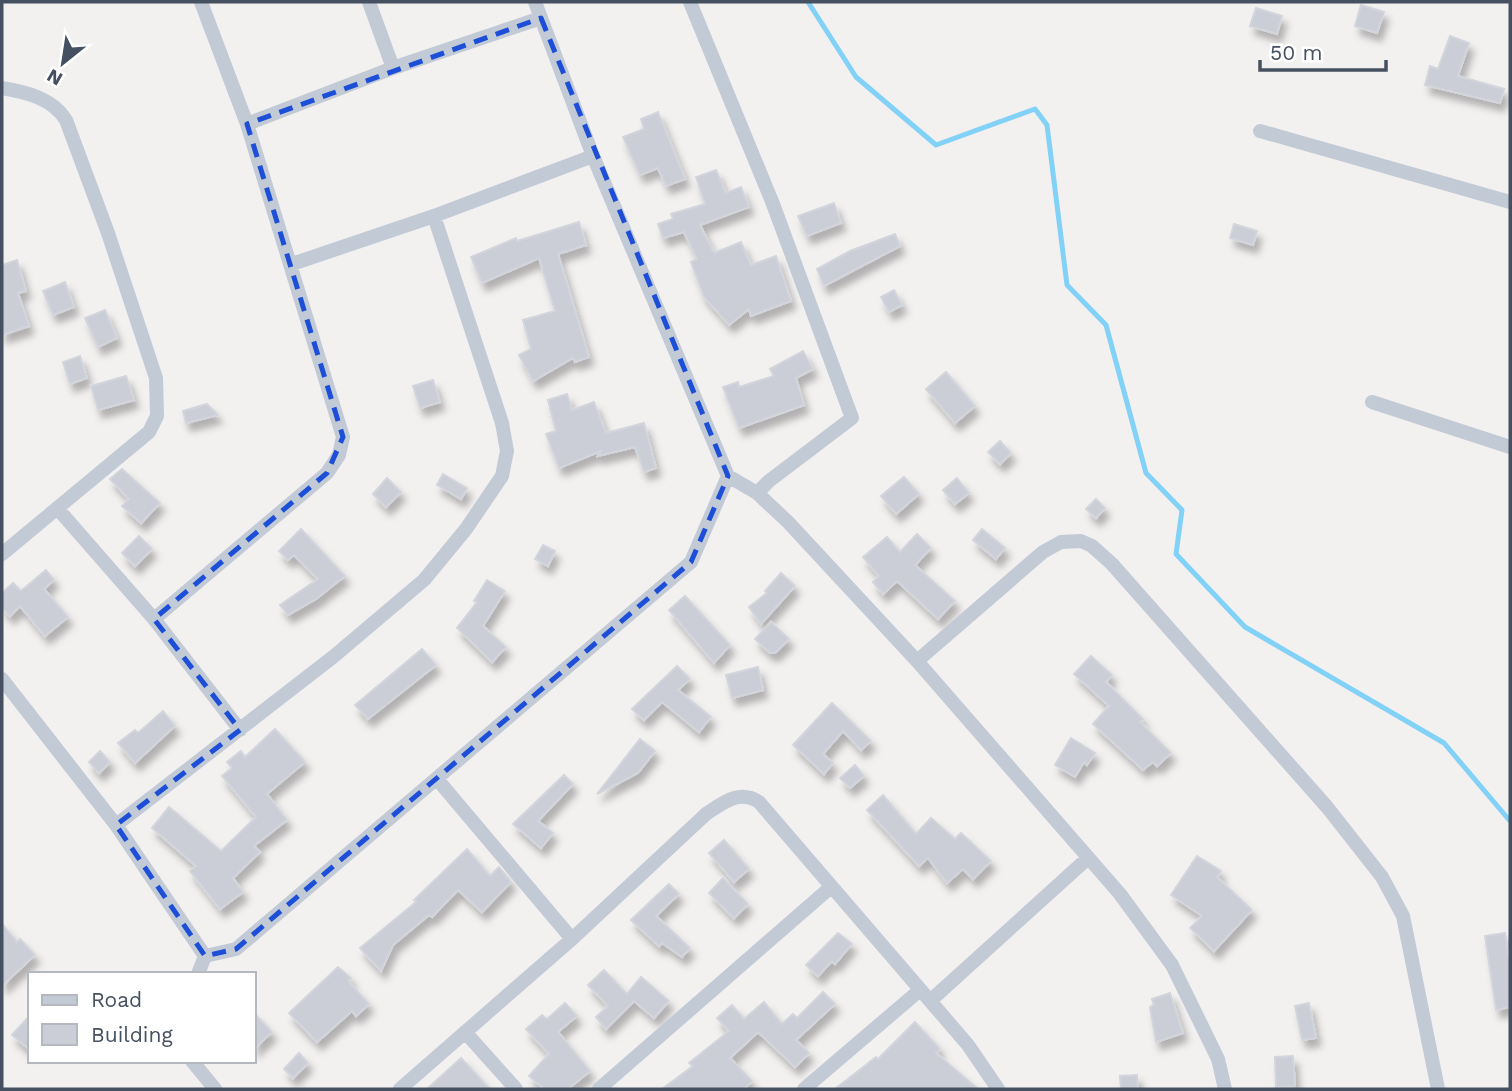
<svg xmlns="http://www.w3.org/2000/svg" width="1512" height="1091" viewBox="0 0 1512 1091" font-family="'Work Sans',sans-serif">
<defs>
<filter id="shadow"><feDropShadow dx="4.5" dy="8" stdDeviation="3.5" flood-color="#0004"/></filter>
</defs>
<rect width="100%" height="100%" fill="#f3f0f0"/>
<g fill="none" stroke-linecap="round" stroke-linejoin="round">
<path stroke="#82d1f7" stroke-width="5" d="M808,2L856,77L936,145L1035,109L1047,125L1067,285L1106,325L1146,473L1182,510L1176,554L1245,627L1444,743L1510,821"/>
</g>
<path fill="#cbced6" stroke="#d3d5dc" stroke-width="2" filter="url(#shadow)" d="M1361,5L1384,12L1377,33L1355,26Z
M1256,8L1282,16L1277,34L1250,26Z
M1450,36L1469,43L1458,76L1504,89L1500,103L1425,85L1430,66L1438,69Z
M658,112L685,179L666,186L658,168L640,175L623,137L644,129L641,119Z
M716,170L726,193L741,187L749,207L700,225L714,253L741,242L751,265L776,256L791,301L751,316L749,309L729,325L704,297L691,262L697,259L684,232L663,238L658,224L673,219L671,214L705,204L696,177Z
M834,203L841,223L807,236L798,216Z
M579,222L586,245L558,254L589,357L575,362L573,358L533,381L519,355L531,349L523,320L555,311L539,258L482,283L471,257L516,238L517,241Z
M1234,224L1257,231L1253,245L1230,238Z
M895,234L900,246L824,286L817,269L850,251Z
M17,260L26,291L18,293L29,326L2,335V265Z
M65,282L74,307L53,315L43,291Z
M894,290L902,305L889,312L881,297Z
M105,310L117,338L98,347L85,318Z
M803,351L813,369L796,378L804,405L739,428L723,387L738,382L739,387L774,376L770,369Z
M80,356L87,378L70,384L63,362Z
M946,372L975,406L955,423L926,389Z
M126,376L134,400L98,410L91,386Z
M433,380L440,402L420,408L413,386Z
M567,394L572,410L594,402L606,433L644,423L656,468L644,472L635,447L598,456L601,451L559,468L546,434L556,431L548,400Z
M207,404L218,415L186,423L183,411Z
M1000,441L1011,453L1000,464L988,452Z
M122,469L160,503L141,523L122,506L129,499L110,479Z
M443,474L467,488L461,499L437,485Z
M904,477L919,494L896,514L881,496Z
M387,478L401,492L386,507L373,494Z
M957,478L969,493L955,504L943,490Z
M1096,499L1105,508L1096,518L1086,509Z
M301,529L345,576L316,599L288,615L280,605L318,579L294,555L288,560L279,551Z
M982,529L1005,548L996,559L973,540Z
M917,534L931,548L915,565L955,601L938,619L897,581L883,594L873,582L879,576L863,557L887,537L900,552Z
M139,536L152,549L135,566L122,553Z
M543,545L555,551L548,566L535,559Z
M46,570L54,580L44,589L68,617L45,636L20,606L10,616L2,608V593L13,583L21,591Z
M781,573L795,586L761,624L749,607L767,593L765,591Z
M487,580L505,591L483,626L506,647L492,662L457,628L477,602L474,601Z
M685,596L730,645L714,663L669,610Z
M771,622L789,639L775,653H770L755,639Z
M422,649L436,665L368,719L355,705Z
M1091,656L1112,675L1106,682L1143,719L1140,722L1171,753L1157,766L1153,762L1143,770L1093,724L1109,706L1074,674Z
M677,666L690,679L678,690L711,717L699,732L662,702L644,720L632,709Z
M758,667L763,690L732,698L726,675Z
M832,703L871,741L861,750L843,731L823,754L833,763L824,774L793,745Z
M163,711L175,726L135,763L118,743L135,730L138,733Z
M275,729L305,762L267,794L287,820L254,846L260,852L233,878L243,892L220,909L190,871L196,866L152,828L169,807L221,851L256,817L222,776L232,768L227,762L241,751L245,757Z
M1071,738L1095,753L1087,765L1084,762L1075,777L1055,765Z
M640,739L655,751L638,773L597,794Z
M100,751L110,762L99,773L89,762Z
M855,765L864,776L850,788L840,778Z
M564,775L573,784L538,821L553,833L541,848L513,824Z
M883,795L916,834L931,818L955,839L961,833L991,861L973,879L963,869L947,883L928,858L919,866L867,810Z
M724,840L749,869L734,882L709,853Z
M467,849L490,876L499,867L511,882L482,912L458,890L432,917L429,915L393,945L381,971L360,948L416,902L414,900Z
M1197,856L1221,871L1217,877L1252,910L1214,951L1190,928L1202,916L1171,895Z
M723,878L748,904L734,918L709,893Z
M669,884L679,894L656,916L690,948L682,957L662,943L659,946L631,920Z
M2,924L17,942L20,939L35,955L2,986Z
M838,933L852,944L835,964L832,961L818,976L806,965Z
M1505,933L1510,966V1007L1496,1010L1485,936Z
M338,967L351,978L348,981L369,1004L356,1016L352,1011L317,1042L289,1013Z
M604,970L627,994L641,977L669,1001L654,1018L634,1001L606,1029L596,1017L608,1006L588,985Z
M823,992L835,1004L796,1040L809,1053L795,1067L758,1032L730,1058L752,1081L744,1089H662L693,1066L689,1063L729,1031L717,1018L732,1005L744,1019L764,1002L782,1024L793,1014L797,1018Z
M1170,993L1183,1033L1156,1042L1150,1007L1154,1005L1152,999Z
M565,1003L577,1016L558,1032L590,1071L568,1089H544L529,1076L549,1054L526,1029L542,1015L547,1019Z
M1309,1003L1316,1038L1302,1040L1295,1006Z
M254,1013L272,1032L254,1049Z
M30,1015V1050L12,1035Z
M915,1022L940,1049L936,1053L978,1089H835L876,1057L878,1059Z
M299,1053L308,1063L293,1078L284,1069Z
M1293,1056L1295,1086L1276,1087L1275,1057Z
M461,1058L490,1089H427Z
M1137,1075L1138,1089H1121L1120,1076Z"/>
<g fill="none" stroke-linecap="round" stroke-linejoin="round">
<path stroke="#c2cad6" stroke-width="14" d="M369,2L393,68
M690,2L773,204L852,418L769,481L757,493
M2,88C26,92 52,98 66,120L108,233L156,378L157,416L149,432L2,554
M247,124L393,68L541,18
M1260,131L1510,202
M292,264L434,216L593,156
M1372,402L1510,447
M728,476L757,493L788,522L917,661L1120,894L1172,965L1218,1059L1225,1089
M57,508L154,619L240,730
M154,619L327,473L339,455L343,437L247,124L201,2
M917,661L1043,552L1061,542L1081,541L1092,546L1112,564L1327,807L1382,877L1403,916L1438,1089
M2,679L116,825L205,956L198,974
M437,779L572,939
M116,825L333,657L424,580L466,529L502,476L507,451L502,423L434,216
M205,956L236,949L691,562L728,476L593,156L535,2
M930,1001L1088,858
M465,1032L516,1089
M192,1061L215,1089
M400,1089L572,939L706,814C723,803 739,789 759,802L968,1045L998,1089
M599,1089L831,887
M804,1089L920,990"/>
</g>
<path fill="none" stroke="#1d4ed8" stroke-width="5" stroke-dasharray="14 9" stroke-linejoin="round" d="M541,18L728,476L691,562L236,949L205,956L116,825L240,730L154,619L327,473L343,437L247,124Z"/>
<rect width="1512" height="1091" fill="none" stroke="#455060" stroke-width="7"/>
<rect x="28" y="972" width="228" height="91" fill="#ffffff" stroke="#b5b9bf" stroke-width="2"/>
<rect x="42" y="995" width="35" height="10" fill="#c2cad6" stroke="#b5b9bf" stroke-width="2"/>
<text x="91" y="1007" font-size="21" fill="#455060">Road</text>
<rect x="42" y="1024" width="35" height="21" fill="#cbced6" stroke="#b5b9bf" stroke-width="2"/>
<text x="91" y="1042" font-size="21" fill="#455060">Building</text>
<g transform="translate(63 63) rotate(210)" stroke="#ffffff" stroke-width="5" paint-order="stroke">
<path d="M0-5L12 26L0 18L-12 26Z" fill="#455060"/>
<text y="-10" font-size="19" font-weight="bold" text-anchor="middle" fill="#455060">N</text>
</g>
<path d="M1260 60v10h126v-10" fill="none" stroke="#455060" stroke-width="3.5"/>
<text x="1270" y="60" font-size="21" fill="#455060" stroke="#ffffff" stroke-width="5" paint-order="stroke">50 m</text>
</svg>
